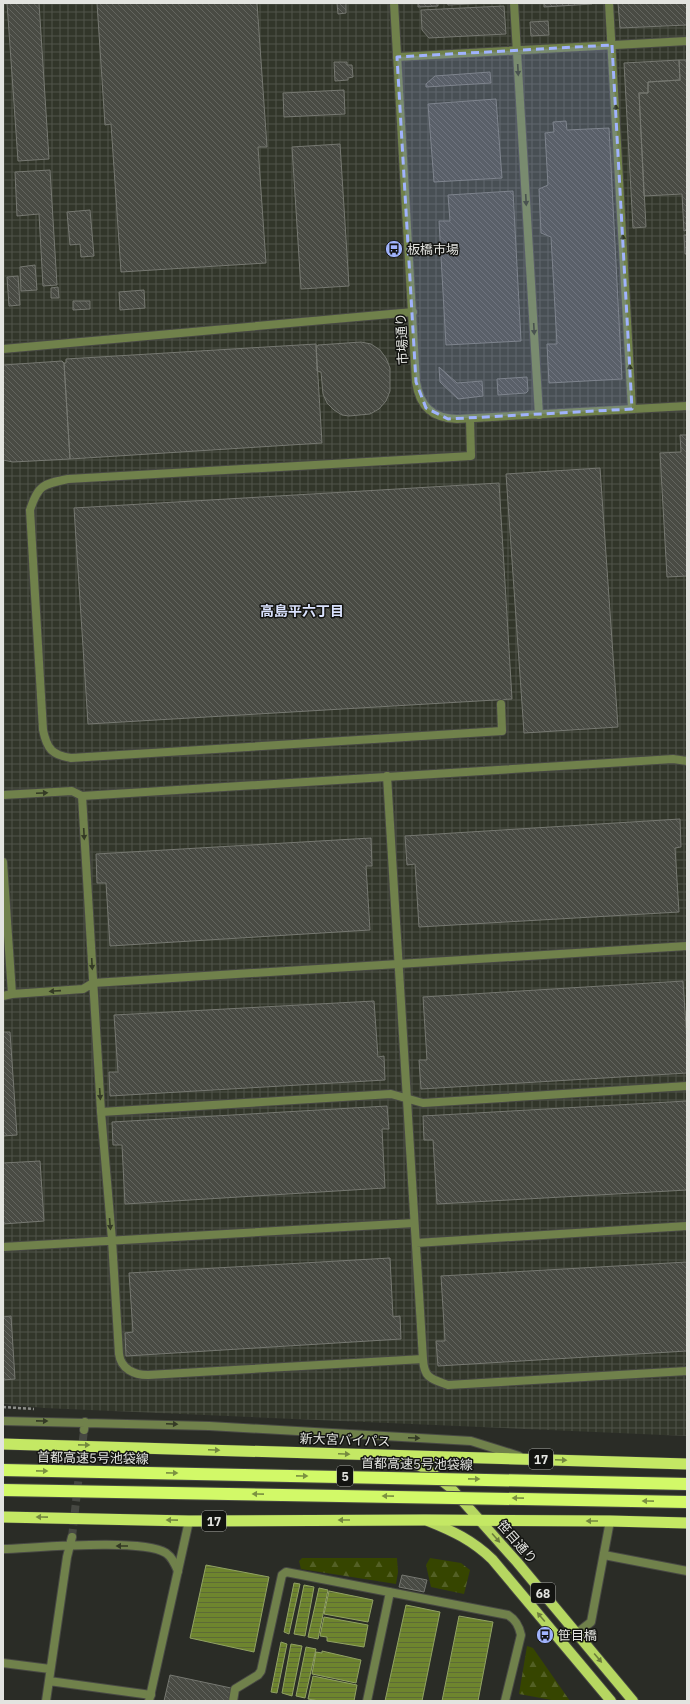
<svg xmlns="http://www.w3.org/2000/svg" width="690" height="1704" viewBox="0 0 690 1704" font-family="'IBM Plex Sans','Noto Sans JP',sans-serif">
<defs>
<pattern id="industrial-grid" width="8" height="8" patternUnits="userSpaceOnUse"><rect width="8" height="8" fill="#32362a"/><path d="M0 4h8M4 0v8" fill="none" stroke="#505349"/></pattern>
<pattern id="forest-firs" width="22" height="20" patternUnits="userSpaceOnUse"><rect width="22" height="20" fill="#364500"/><path d="M5 1l3.5 6h-7zM16 11l3.5 6h-7z" fill="#536025"/></pattern>
<pattern id="water-rules" width="6" height="5" patternUnits="userSpaceOnUse"><rect width="6" height="5" fill="#6e852e"/><path d="M0 2.5h6" fill="none" stroke="#5d6b36"/></pattern>
<pattern id="building-back-hatch" width="6" height="6" patternUnits="userSpaceOnUse"><rect width="6" height="6" fill="#494b44"/><path d="M-1 5l2 2M0 0l6 6M5-1l2 2" fill="none" stroke="#63655f"/></pattern>
</defs>
<rect width="100%" height="100%" fill="#2a2c26"/>
<path fill="url(#industrial-grid)" d="M3,3H687V1436L44,1408L3,1404Z"/>
<path fill="url(#forest-firs)" d="M302,1558H397L398,1572L396,1584L301,1569L299,1561Z
M430,1558L461,1563L470,1570L464,1594L431,1587L426,1565Z
M527,1646L533,1648L570,1701H557L519,1694Z"/>
<path fill="url(#water-rules)" stroke="#91a263" d="M206,1565L269,1577L254,1652L190,1638Z
M294,1583L300,1584L289,1634L284,1632Z
M304,1585L314,1587L305,1636L294,1634Z
M319,1588L328,1590L318,1639L308,1637Z
M329,1591L373,1600L368,1622L324,1614Z
M406,1605L440,1612L422,1701H385Z
M459,1616L493,1622L478,1701H442Z
M324,1617L368,1625L364,1647L327,1641V1637L320,1636Z
M281,1642L287,1644L277,1693L271,1692Z
M291,1644L302,1646L292,1696L282,1693Z
M306,1647L316,1649L305,1698L296,1696Z
M322,1651L361,1660L356,1683L312,1674L316,1652L322,1653Z
M313,1676L357,1685L354,1701H319L308,1699Z"/>
<path fill="url(#building-back-hatch)" stroke="#767871" d="M7,3H39L49,159L18,161Z
M97,3H257L267,147H258L266,263L121,272L111,124L105,125Z
M337,3H346V13L338,14Z
M418,3H438V6L418,7Z
M447,3H488L448,5Z
M544,3H592V4L544,7Z
M618,3H687V25L620,28Z
M504,6L506,34L429,38L422,30L421,10Z
M548,21L549,35L531,36L530,22Z
M679,60H687V230L684,231L682,194L644,196L639,93H648V82L680,80Z
M679,60L680,80L648,82V93H639L646,227L633,228L624,63Z
M334,62H347V65H352L353,77L348,78V80L335,81Z
M490,72L491,83L426,87V84L435,76Z
M344,90L345,114L284,117L283,93Z
M496,99L502,178L434,182L428,104Z
M566,121L567,130L609,128L622,379L549,383L547,344H557L551,237L541,233L539,189L548,185L545,133L554,132L553,122Z
M340,144L349,286L301,289L292,147Z
M50,170L57,285L43,286L39,214L17,216L15,172Z
M513,191L521,341L446,345L439,221H450L448,195Z
M90,210L94,256L81,257L80,244L70,245L67,212Z
M684,235H687V254H685Z
M35,265L37,290L21,291L20,267Z
M18,276L20,305L9,306L7,277Z
M58,287L59,298H51V288Z
M144,290L145,308L120,310L119,292Z
M73,301H90V309L73,310Z
M361,342L371,344L380,350L386,358L390,368V391L386,401L379,409L370,414L349,416L342,415L334,410L327,403L323,394L321,372L317,371L316,346H318V345Z
M316,344L322,443L70,459L64,363H66V359Z
M62,361L64,363L70,459L13,462L3,460V365Z
M439,367L457,383L482,381L483,396L458,399L440,382Z
M527,377L528,391L526,393L498,395L497,379Z
M680,435H687V576L667,577L660,453L681,452Z
M600,468L618,727L524,733L506,474Z
M499,483L512,699L88,724L74,508Z
M680,819L681,847L675,848L679,912L419,927L415,864L407,865L405,836Z
M371,838L372,866H366L370,930L110,946L106,883H97L96,854Z
M683,981L687,1041V1073L421,1089L419,1060H427L423,997Z
M374,1001L378,1057L384,1056L385,1080L110,1096L109,1072H118L114,1015Z
M3,1032H10L17,1135L3,1136Z
M687,1101V1190L437,1204L433,1140H424L423,1116Z
M387,1106L389,1129H382L385,1188L125,1204L122,1145H113L112,1122Z
M40,1161L44,1221L3,1224V1163Z
M390,1258L393,1317L400,1316L401,1339L126,1356L125,1333L133,1332L129,1273Z
M687,1262V1351L438,1366L436,1341H445L441,1276Z
M11,1316L15,1379L3,1380V1317Z
M402,1575L427,1580L424,1592L399,1587Z
M170,1675L231,1688L229,1701H164Z"/>
<g fill="none" stroke-linecap="round" stroke-linejoin="round">
<path stroke="#464842" stroke-width="8" stroke-dasharray="8 4" stroke-linecap="butt" d="M72,1537L84,1430"/>
<defs>
<path id="service" d="M3,349L413,312
M470,419L471,456L68,479C43,484 38,485 30,510L43,730C47,749 52,755 71,758L502,731L501,704
M387,776L423,1359
M3,795L72,791L82,796L673,759L687,761
M82,796L101,1112L112,1240L119,1354C121,1369 134,1375 148,1375L423,1359C424,1378 431,1379 448,1385L687,1371
M3,862L12,994L83,989L93,983L687,946
M3,996L12,994
M101,1112L391,1094L423,1103L687,1086
M416,1243L687,1226
M3,1247L414,1223
M233,1701L235,1689L258,1675L261,1671L282,1575L286,1572L508,1615C516,1620 519,1626 521,1635L505,1701
M367,1701L390,1592"/>
<path id="minor" d="M514,3L539,415
M609,3L632,409
M397,57L687,41
M3,1421L209,1426L471,1441L519,1456
M84,1430L85,1422
M3,1549C36,1548 141,1538 166,1553C172,1557 175,1564 178,1571
M604,1555L687,1571
M577,1633L591,1622L610,1521
M3,1663L50,1669
M49,1681L151,1695
M46,1701L67,1557L72,1537"/>
<path id="tertiary" d="M394,3L416,382C420,407 432,418 457,419L687,406
M149,1701L189,1521"/>
<path id="primary" d="M398,1456L428,1470L451,1488L517,1562L633,1701
M428,1521C453,1531 472,1540 492,1559L611,1701"/>
<path id="trunk" d="M3,1444L687,1464
M3,1517L189,1521L425,1520L610,1521L687,1523"/>
</defs>
<use href="#service" stroke="#484944" stroke-width="10"/>
<use href="#minor" stroke="#484944" stroke-width="10"/>
<use href="#tertiary" stroke="#484944" stroke-width="10"/>
<use href="#primary" stroke="#484944" stroke-width="12"/>
<use href="#trunk" stroke="#484944" stroke-width="12"/>
<path stroke="#8c8e89" stroke-width="2.5" stroke-dasharray="3 2" stroke-linecap="butt" d="M3,1407L34,1409"/>
<use href="#service" stroke="#70814b" stroke-width="8"/>
<use href="#minor" stroke="#70814b" stroke-width="8"/>
<use href="#tertiary" stroke="#70814b" stroke-width="8"/>
<use href="#primary" stroke="#b6d761" stroke-width="10"/>
<use href="#trunk" stroke="#c4e864" stroke-width="11"/>
<defs>
<path id="motorway-bridge" d="M3,1470L687,1484
M3,1490L687,1502"/>
</defs>
<use href="#motorway-bridge" stroke="#484944" stroke-width="14" stroke-linecap="butt"/>
<use href="#motorway-bridge" stroke="#d2f968" stroke-width="12"/>
</g>
<defs><path id="oneway-solid" d="M-6-.8H1V-3.2L6.5 0L1 3.2V.8H-6Z"/></defs>
<g fill="#343a25">
<use href="#oneway-solid" transform="translate(518 70) rotate(87)"/>
<use href="#oneway-solid" transform="translate(616 110) rotate(-93)"/>
<use href="#oneway-solid" transform="translate(526 200) rotate(87)"/>
<use href="#oneway-solid" transform="translate(623 240) rotate(-93)"/>
<use href="#oneway-solid" transform="translate(534 329) rotate(87)"/>
<use href="#oneway-solid" transform="translate(630 370) rotate(-93)"/>
<use href="#oneway-solid" transform="translate(42 793) rotate(-3)"/>
<use href="#oneway-solid" transform="translate(84 834) rotate(87)"/>
<use href="#oneway-solid" transform="translate(92 964) rotate(87)"/>
<use href="#oneway-solid" transform="translate(55 991) rotate(176)"/>
<use href="#oneway-solid" transform="translate(100 1094) rotate(86)"/>
<use href="#oneway-solid" transform="translate(110 1224) rotate(85)"/>
<use href="#oneway-solid" transform="translate(42 1421) rotate(1)"/>
<use href="#oneway-solid" transform="translate(172 1424) rotate(2)"/>
<use href="#oneway-solid" transform="translate(414 1438) rotate(3)"/>
<use href="#oneway-solid" transform="translate(122 1546) rotate(180)"/>
</g>
<g fill="#74893f">
<use href="#oneway-solid" transform="translate(84 1445) rotate(1)"/>
<use href="#oneway-solid" transform="translate(214 1450) rotate(2)"/>
<use href="#oneway-solid" transform="translate(344 1454) rotate(2)"/>
<use href="#oneway-solid" transform="translate(561 1460) rotate(2)"/>
<use href="#oneway-solid" transform="translate(42 1517) rotate(-179)"/>
<use href="#oneway-solid" transform="translate(172 1520) rotate(-179)"/>
<use href="#oneway-solid" transform="translate(344 1520) rotate(180)"/>
<use href="#oneway-solid" transform="translate(592 1521) rotate(-180)"/>
</g>
<g fill="#7c9241">
<use href="#oneway-solid" transform="translate(42 1471) rotate(1)"/>
<use href="#oneway-solid" transform="translate(172 1473) rotate(1)"/>
<use href="#oneway-solid" transform="translate(302 1476) rotate(1)"/>
<use href="#oneway-solid" transform="translate(474 1479) rotate(1)"/>
<use href="#oneway-solid" transform="translate(258 1494) rotate(-179)"/>
<use href="#oneway-solid" transform="translate(388 1496) rotate(-179)"/>
<use href="#oneway-solid" transform="translate(518 1498) rotate(-179)"/>
<use href="#oneway-solid" transform="translate(648 1501) rotate(-179)"/>
</g>
<g fill="#6d7f3d">
<use href="#oneway-solid" transform="translate(496 1538) rotate(49)"/>
<use href="#oneway-solid" transform="translate(541 1617) rotate(-130)"/>
<use href="#oneway-solid" transform="translate(598 1658) rotate(50)"/>
</g>
<path fill="#a0b3fd" fill-opacity="0.2" stroke="#a0b3fd" stroke-width="3" stroke-dasharray="8 5" stroke-linejoin="round" d="M612,45L632,409L448,419L426,408L416,382L397,57Z"/>
<defs>
<symbol id="bus-disc" viewBox="-11 -11 22 22"><circle r="9.5" fill="#a0b3fd" stroke="#131411"/><path d="M-5-6H5V4H4V6H2V4H-2V6H-4V4H-5ZM-3.5-4V0h7V-4ZM-3.5 1.2v1.5H-2V1.2ZM2 1.2v1.5H3.5V1.2Z" fill="#111"/></symbol>
</defs>
<g fill-rule="evenodd">
<use href="#bus-disc" x="384" y="239" width="20" height="20"/>
<use href="#bus-disc" x="535" y="1625" width="20" height="20"/>
</g>
<g text-anchor="middle" dominant-baseline="central" stroke-width="3" stroke-linejoin="round" paint-order="stroke">
<g fill="#131411" stroke="#a5a6a2" stroke-width="1">
<rect x="529" y="1449" width="24" height="20" rx="3"/>
<rect x="337" y="1466" width="16" height="20" rx="3"/>
<rect x="202" y="1511" width="24" height="20" rx="3"/>
<rect x="531" y="1583" width="24" height="20" rx="3"/>
</g>
<g font-size="12" font-weight="bold" fill="#e3e4e0">
<text x="541" y="1459">17</text>
<text x="345" y="1476">5</text>
<text x="214" y="1521">17</text>
<text x="543" y="1593">68</text>
</g>
<g font-size="13" fill="#e3e4e0" stroke="#131411" text-anchor="start">
<text x="407" y="249">板橋市場</text>
<text x="558" y="1635">笹目橋</text>
</g>
<g font-size="13" fill="#e3e4e0" stroke="#131411">
<text transform="translate(402 339) rotate(-93)">市場通り</text>
<text transform="translate(345 1440) rotate(2)">新大宮バイパス</text>
<text transform="translate(93 1458) rotate(1)">首都高速5号池袋線</text>
<text transform="translate(417 1464) rotate(1)">首都高速5号池袋線</text>
<text transform="translate(517 1542) rotate(49)">笹目通り</text>
</g>
<g font-size="14" font-weight="bold" fill="#dae2fe" stroke="#131411">
<text x="302" y="611">高島平六丁目</text>
</g>
</g>
<rect width="690" height="1704" fill="none" stroke="#e3e4e0" stroke-width="8"/>
</svg>
